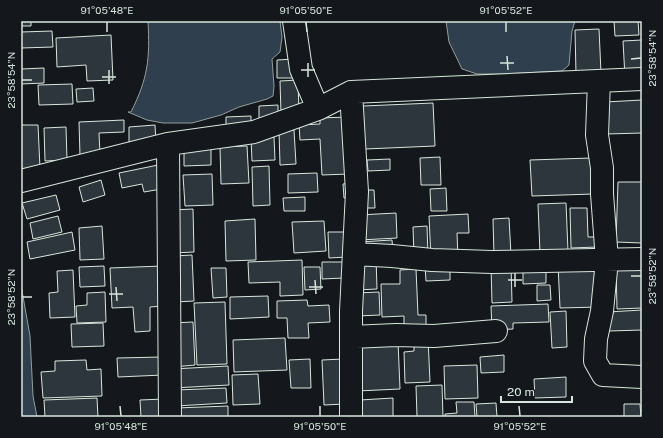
<svg xmlns="http://www.w3.org/2000/svg" width="663" height="438" viewBox="0 0 663 438" font-family="'Public Sans',sans-serif">
<rect width="100%" height="100%" fill="#14181c"/>
<path fill="#2f3f4d" stroke="#939e99" d="M148,21H280L282,37L280,52L272,59L274,86L273,96L267,99L239,107L221,115L192,123H163L147,120L128,112H131C148,78 150,59 148,21Z
M446,21H575L572,31L569,65L562,71L501,74H477L462,69L449,42Z
M21,285L30,336L33,396L37,417H21Z"/>
<path fill="#2c363c" stroke="#d8e6dc" d="M21,21H31V26H21Z
M614,21H638L639,35L615,36Z
M599,29L601,73L576,74L575,30Z
M52,31L53,47L21,48V32Z
M111,35L113,80L87,81L86,65L57,67L56,38Z
M642,40V76L625,77L623,41Z
M294,59L295,78H277V60Z
M44,68V83L21,84V69Z
M298,80L299,114H281L280,81Z
M72,84L73,104L39,105L38,85Z
M93,88L94,101L77,102L76,89Z
M642,100V133L606,134L605,102Z
M433,103L435,146L365,149L363,106Z
M278,105V119L259,120V106Z
M251,116V129L226,130V117Z
M347,117L349,174L322,175L320,139L300,140L299,125L320,124V118Z
M124,120V132L99,133L100,154L80,156L79,122Z
M21,125H38L40,168L21,169Z
M155,125L156,143L129,144V127Z
M66,127L67,160L45,161L44,128Z
M279,130H294L296,164L280,165Z
M274,137L275,160L252,161L251,138Z
M247,146L249,183L221,184L220,147Z
M211,148V165L184,166V149Z
M440,157L441,185H421L420,158Z
M591,158L593,194L532,196L530,160Z
M390,159V170L368,171L367,160Z
M163,164L167,188L144,192L142,184L122,188L119,173Z
M269,166L270,205L253,206L252,167Z
M317,173L318,192L288,193V174Z
M212,174L213,205L185,206L183,175Z
M101,180L105,195L83,202L79,187Z
M618,182H642V243L616,242Z
M350,183L351,197L344,198L343,184Z
M446,188L447,211H431L430,189Z
M361,190H374L375,208H362Z
M56,195L60,210L27,219L22,203Z
M305,197V211H284L283,198Z
M566,203L568,251L540,253L538,204Z
M570,208H587L588,237H597V247L571,248Z
M193,209L194,252L174,253L172,210Z
M396,213L397,238L360,240L359,215Z
M468,214L469,233H457L458,258L431,259L429,216Z
M58,216L62,232L33,239L30,223Z
M509,218L511,255L494,256L493,219Z
M255,219L256,260L226,261L225,221Z
M324,221L326,251L294,253L292,222Z
M102,226L104,259L80,260L79,228Z
M427,226L428,255L414,256L413,227Z
M72,232L75,250L30,259L27,242Z
M328,232H346L347,257L329,258Z
M392,240L393,252L359,242Z
M192,255L194,301L176,302L174,256Z
M376,257L377,289L358,290L357,258Z
M302,260L303,295L280,296V282L249,283L248,262Z
M322,262H344V278L322,279Z
M597,263L599,307L560,308L558,264Z
M511,264L512,302L492,303L491,266Z
M450,265V280L426,281L425,266Z
M642,265V308L617,309L616,266Z
M104,266L105,286L80,287L79,267Z
M162,266L164,306L150,307V331L135,332L133,307L112,308L110,268Z
M304,267H320L321,289L305,290Z
M546,267V283L523,284V268Z
M211,268H226L227,297L213,298Z
M416,269L418,315H426V332L404,333V316L382,317L381,284H400V270Z
M73,270L75,317L50,318L49,293L58,292L57,271Z
M537,285H550L551,300L537,301Z
M105,292L106,322L77,323L76,306L87,305V293Z
M379,292L380,315L357,316L356,293Z
M268,296L269,317L230,319V297Z
M307,300L308,306L329,305L330,322L308,323L309,338H288L287,318H277V301Z
M225,302L227,364L197,365L194,303Z
M548,304L549,322L513,323V329L492,330L491,306Z
M642,310V330L609,331L608,312Z
M566,311L567,347L552,348L550,312Z
M193,322L195,365L174,367L172,323Z
M103,323L104,346L72,347L71,324Z
M285,338L287,370L234,372L233,340Z
M428,338L430,382L405,383L404,352L414,351V339Z
M398,341L400,389L357,391L355,343Z
M504,355V372L481,373L480,357Z
M162,357L163,375L118,377L117,358Z
M310,359L311,388H291L289,360Z
M343,359L345,404L324,405L322,360Z
M86,360L87,370L101,369L102,396L43,398L41,372L55,371V361Z
M477,365L478,398L445,399L444,366Z
M228,366L229,385L173,388L172,369Z
M258,374L260,404L233,405L232,375Z
M566,377V397L535,398L534,379Z
M442,385L443,417H417L416,386Z
M226,388L227,403L176,406V390Z
M97,398L98,417H45L44,400Z
M393,398V417H361L360,400Z
M164,399V417H141L140,400Z
M456,402H474L475,417H445V414L457,413Z
M496,403L497,417H477L476,404Z
M624,404H640L641,417H624Z
M228,406V417H176V408Z"/>
<g fill="none" stroke-linecap="round" stroke-linejoin="round">
<defs>
<path id="minor" d="M294,21L301,69L318,109
M599,81L597,135L602,168V194L607,260L602,311L596,339L595,361L603,375L642,377
M351,92L357,192L351,311V417
M168,144L170,417
M21,181L168,144L254,132L318,109L351,92L642,79
M354,254L392,256L432,260L492,262L642,259
M351,337L396,335L434,336L496,331"/>
</defs>
<use href="#minor" stroke="#d8e6dc" stroke-width="24"/>
<use href="#minor" stroke="#14181c" stroke-width="22"/>
</g>
<path fill="none" stroke="#d8e6dc" stroke-width="1.5" d="M107,22V32M306,22L307,32M506,22V32M507,56L508,70M631,59L641,58M308,63V77M500,63H514M109,70V84M301,70H315M102,77H116M22,80H32M515,273V287M631,276H641M315,280L316,294M508,280H522M116,287L117,301M309,287H323M109,294H123M22,297H32M120,406L121,416M320,406V416M519,406L520,416"/>
<rect width="663" height="438" fill="none" stroke="#14181c" stroke-width="44"/>
<path d="M501 396v6h71v-6" fill="none" stroke="#d8e6dc" stroke-width="2"/>
<text x="507" y="396" font-size="12" fill="#d8e6dc" stroke="#14181c" stroke-width="3" paint-order="stroke">20 m</text>
<rect x="22" y="22" width="619" height="394" fill="none" stroke="#d8e6dc" stroke-width="1.5"/>
<g font-size="10" text-anchor="middle" fill="#d8e6dc">
<text x="107" y="14">91°05'48"E</text>
<text x="306" y="14">91°05'50"E</text>
<text x="506" y="14">91°05'52"E</text>
<text transform="translate(652 58) rotate(-90)" y="4">23°58'54"N</text>
<text transform="translate(11 80) rotate(-90)" y="4">23°58'54"N</text>
<text transform="translate(652 276) rotate(-90)" y="4">23°58'52"N</text>
<text transform="translate(11 297) rotate(-90)" y="4">23°58'52"N</text>
<text x="121" y="430">91°05'48"E</text>
<text x="320" y="430">91°05'50"E</text>
<text x="520" y="430">91°05'52"E</text>
</g>
</svg>
